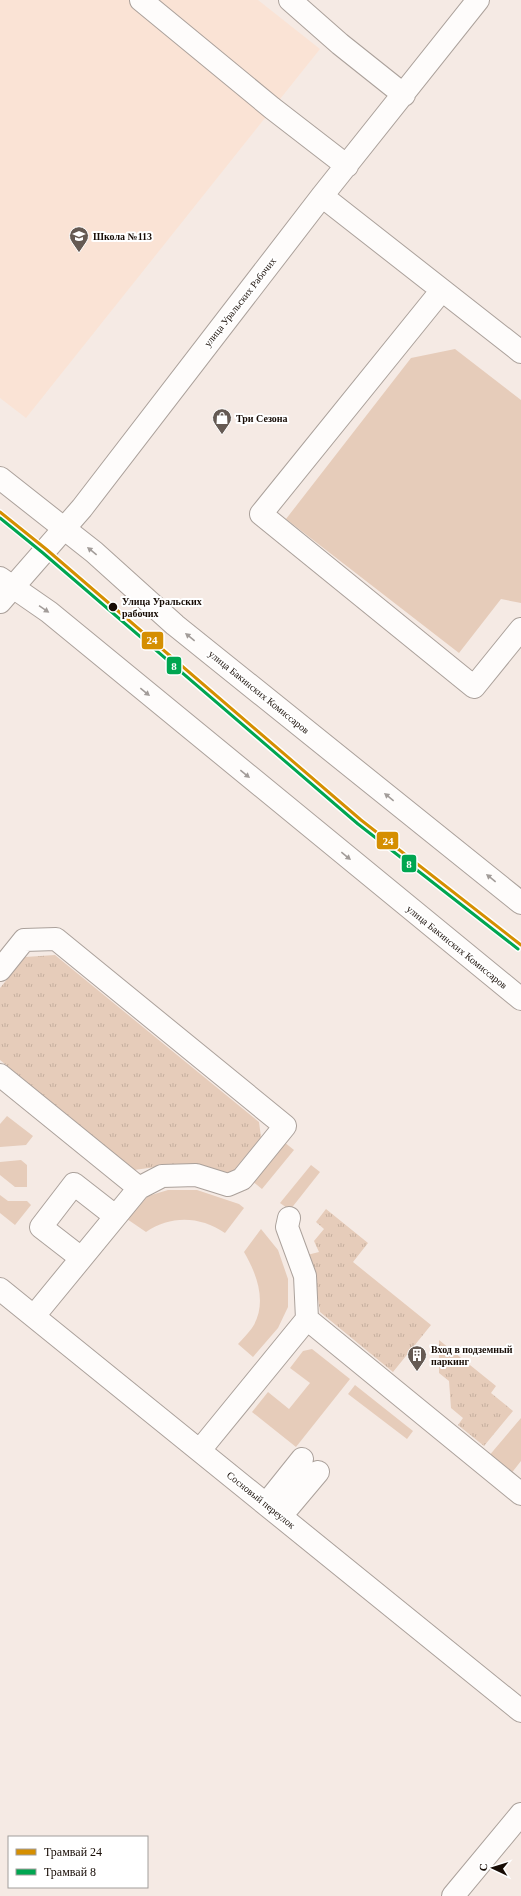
<svg xmlns="http://www.w3.org/2000/svg" width="521" height="1896" viewBox="0 0 521 1896" font-family="Georgia,serif">
<defs>
<pattern id="park-tufts" width="24" height="20" patternUnits="userSpaceOnUse"><rect width="24" height="20" fill="#e6ccba"/><path d="M3 7l-1-3M5 7V3M7 7l1-3M15 17l-1-3M17 17v-4M19 17l1-3" fill="none" stroke="#c5ae9e"/></pattern>
</defs>
<rect width="100%" height="100%" fill="#f5eae4"/>
<path fill="#fae3d5" d="M0,0H258L320,49L26,418L0,398Z"/>
<path fill="#e6ccba" d="M455,349L521,400V603L501,599L459,653L286,519L411,358Z
M7,1116L33,1136L26,1145L0,1147V1124Z
M284,1142L294,1150L262,1189L252,1181Z
M21,1160L27,1165V1187H15L0,1175V1162Z
M311,1165L320,1172L290,1210L280,1203Z
M168,1190H197L239,1204L244,1208L225,1233C200,1216 171,1215 146,1232L127,1219L148,1196Z
M0,1195L8,1201H27L31,1205L15,1225L0,1213Z
M261,1229L278,1250L288,1279V1307L278,1328L253,1357L238,1344C243,1339 248,1333 252,1328C268,1304 257,1274 244,1252Z
M312,1349L350,1379L296,1447L252,1412L268,1392L289,1409L310,1383L290,1368L303,1351Z
M355,1385L413,1431L407,1439L348,1394Z
M521,1418V1461L510,1475L488,1457Z"/>
<path fill="url(#park-tufts)" d="M55,955L259,1122L261,1137L231,1174L202,1166L156,1167L134,1170L0,1060V988L25,957Z
M326,1209L368,1243L353,1262L431,1325L393,1372L320,1312L316,1286L307,1255L319,1252L314,1241L324,1229L316,1222Z
M439,1340L496,1386L491,1393L513,1411L484,1446L458,1425L463,1418L451,1408L449,1381L439,1373Z"/>
<g fill="none" stroke-linecap="round" stroke-linejoin="round">
<defs>
<path id="minor" d="M141,0L272,108L347,166
M290,0L340,44L404,95
M322,196L521,352
M442,290L261,514L474,687L521,629
M0,602L82,508L322,196L478,0
M0,970L24,940L56,939L285,1126L242,1179L228,1185L196,1175L162,1176L139,1188L34,1316
M0,1075L139,1188
M81,1258L41,1227L74,1184L115,1216
M0,1289L521,1711
M307,1319L521,1494
M200,1450L307,1319L305,1276L287,1227L289,1218
M266,1504L302,1459
M281,1516L318,1472
M453,1896L521,1814"/>
<path id="major" d="M0,478L94,552L175,625L521,903
M0,578L49,612L521,999"/>
</defs>
<use href="#minor" stroke="#aba19b" stroke-width="24"/>
<use href="#major" stroke="#aba19b" stroke-width="24"/>
<use href="#minor" stroke="#fefcfb" stroke-width="22"/>
<use href="#major" stroke="#fefcfb" stroke-width="22"/>
<defs>
<path id="tram-1" d="M0,512L46,549L361,820L521,945"/>
<path id="tram-2" d="M0,518L43,553L358,824L518,949"/>
</defs>
<use href="#tram-1" stroke="#fff" stroke-width="6"/>
<use href="#tram-2" stroke="#fff" stroke-width="6"/>
<use href="#tram-1" stroke="#d58f01" stroke-width="3"/>
<use href="#tram-2" stroke="#00a651" stroke-width="3"/>
</g>
<defs><path id="oneway-solid" d="M-6-.8H1V-3.2L6.5 0L1 3.2V.8H-6Z"/></defs>
<g fill="#a29c99">
<use href="#oneway-solid" transform="translate(92 551) rotate(-141)"/>
<use href="#oneway-solid" transform="translate(44 609) rotate(34)"/>
<use href="#oneway-solid" transform="translate(190 637) rotate(-141)"/>
<use href="#oneway-solid" transform="translate(145 692) rotate(39)"/>
<use href="#oneway-solid" transform="translate(245 774) rotate(39)"/>
<use href="#oneway-solid" transform="translate(389 797) rotate(-141)"/>
<use href="#oneway-solid" transform="translate(346 856) rotate(39)"/>
<use href="#oneway-solid" transform="translate(491 878) rotate(-141)"/>
</g>
<defs>
<symbol id="school-pin" viewBox="-11 -11 22 30"><path d="M0 17L-7.5 6A9.5 9.5 0 1 1 7.5 6Z" fill="#655a53" stroke="#fff"/><path d="M0-5L7-2L0 1L-7-2ZM-4 1L0 2.5L4 1V4Q0 6-4 4Z" fill="#fff"/></symbol>
<symbol id="shop-pin" viewBox="-11 -11 22 30"><path d="M0 17L-7.5 6A9.5 9.5 0 1 1 7.5 6Z" fill="#655a53" stroke="#fff"/><path d="M-5-2.5h2.3a2.7 3.5 0 0 1 5.4 0H5L5.5 6h-11ZM-1.5-2.5h3a1.5 2.3 0 0 0-3 0Z" fill="#fff"/></symbol>
<symbol id="building-pin" viewBox="-11 -11 22 30"><path d="M0 17L-7.5 6A9.5 9.5 0 1 1 7.5 6Z" fill="#655a53" stroke="#fff"/><path d="M-4-6H4V6H1V3H-1V6H-4ZM-2.5-4.3h1.7v1.8h-1.7ZM.8-4.3h1.7v1.8H.8ZM-2.5-1h1.7V.8h-1.7ZM.8-1h1.7V.8H.8Z" fill="#fff"/></symbol>
</defs>
<g fill-rule="evenodd">
<use href="#school-pin" x="68" y="225" width="22" height="30"/>
<use href="#shop-pin" x="211" y="407" width="22" height="30"/>
<use href="#building-pin" x="406" y="1344" width="22" height="30"/>
</g>
<circle fill="#170c05" stroke="#fff" stroke-width="1.5" cx="113" cy="607" r="5"/>
<g text-anchor="middle" dominant-baseline="central" stroke-width="4" stroke-linejoin="round" paint-order="stroke">
<g font-size="10" font-weight="bold" fill="#170c05" stroke="#fff" text-anchor="start">
<text x="93" y="236">Школа №113</text>
<text x="236" y="418">Три Сезона</text>
<text x="431" y="1349">Вход в подземный<tspan x="431" dy="12">паркинг</tspan></text>
</g>
<g font-size="10" fill="#170c05" stroke="#fff">
<text transform="translate(240 302) rotate(-52)">улица Уральских Рабочих</text>
<text transform="translate(259 692) rotate(39)">улица Бакинских Комиссаров</text>
<text transform="translate(457 947) rotate(39)">улица Бакинских Комиссаров</text>
<text transform="translate(261 1500) rotate(39)">Сосновый переулок</text>
</g>
<g font-size="10" font-weight="bold" fill="#170c05" stroke="#fff" text-anchor="start">
<text x="122" y="601">Улица Уральских<tspan x="122" dy="12">рабочих</tspan></text>
</g>
</g>
<g stroke="#fff" stroke-width="1.5">
<rect x="141" y="631" width="23" height="19" rx="4" fill="#d58f01"/>
<rect x="166" y="656" width="16" height="19" rx="4" fill="#00a651"/>
<rect x="376" y="831" width="23" height="19" rx="4" fill="#d58f01"/>
<rect x="401" y="854" width="16" height="19" rx="4" fill="#00a651"/>
</g>
<g font-size="11" text-anchor="middle" font-weight="bold" fill="#fff">
<text x="152" y="644">24</text>
<text x="174" y="670">8</text>
<text x="388" y="845">24</text>
<text x="409" y="868">8</text>
</g>
<rect x="8" y="1836" width="140" height="52" fill="#ffffff" stroke="#a29e9b"/>
<rect x="16" y="1849" width="20" height="6" fill="#d58f01" stroke="#a29e9b"/>
<text x="44" y="1856" font-size="12" fill="#170c05">Трамвай 24</text>
<rect x="16" y="1869" width="20" height="6" fill="#00a651" stroke="#a29e9b"/>
<text x="44" y="1876" font-size="12" fill="#170c05">Трамвай 8</text>
<g transform="translate(493 1868) rotate(274)" stroke="#ffffff" stroke-width="3" paint-order="stroke">
<path d="M0-3L7 15L0 10L-7 15Z" fill="#170c05"/>
<text y="-6" font-size="11" font-weight="bold" text-anchor="middle" fill="#170c05">С</text>
</g>
</svg>
